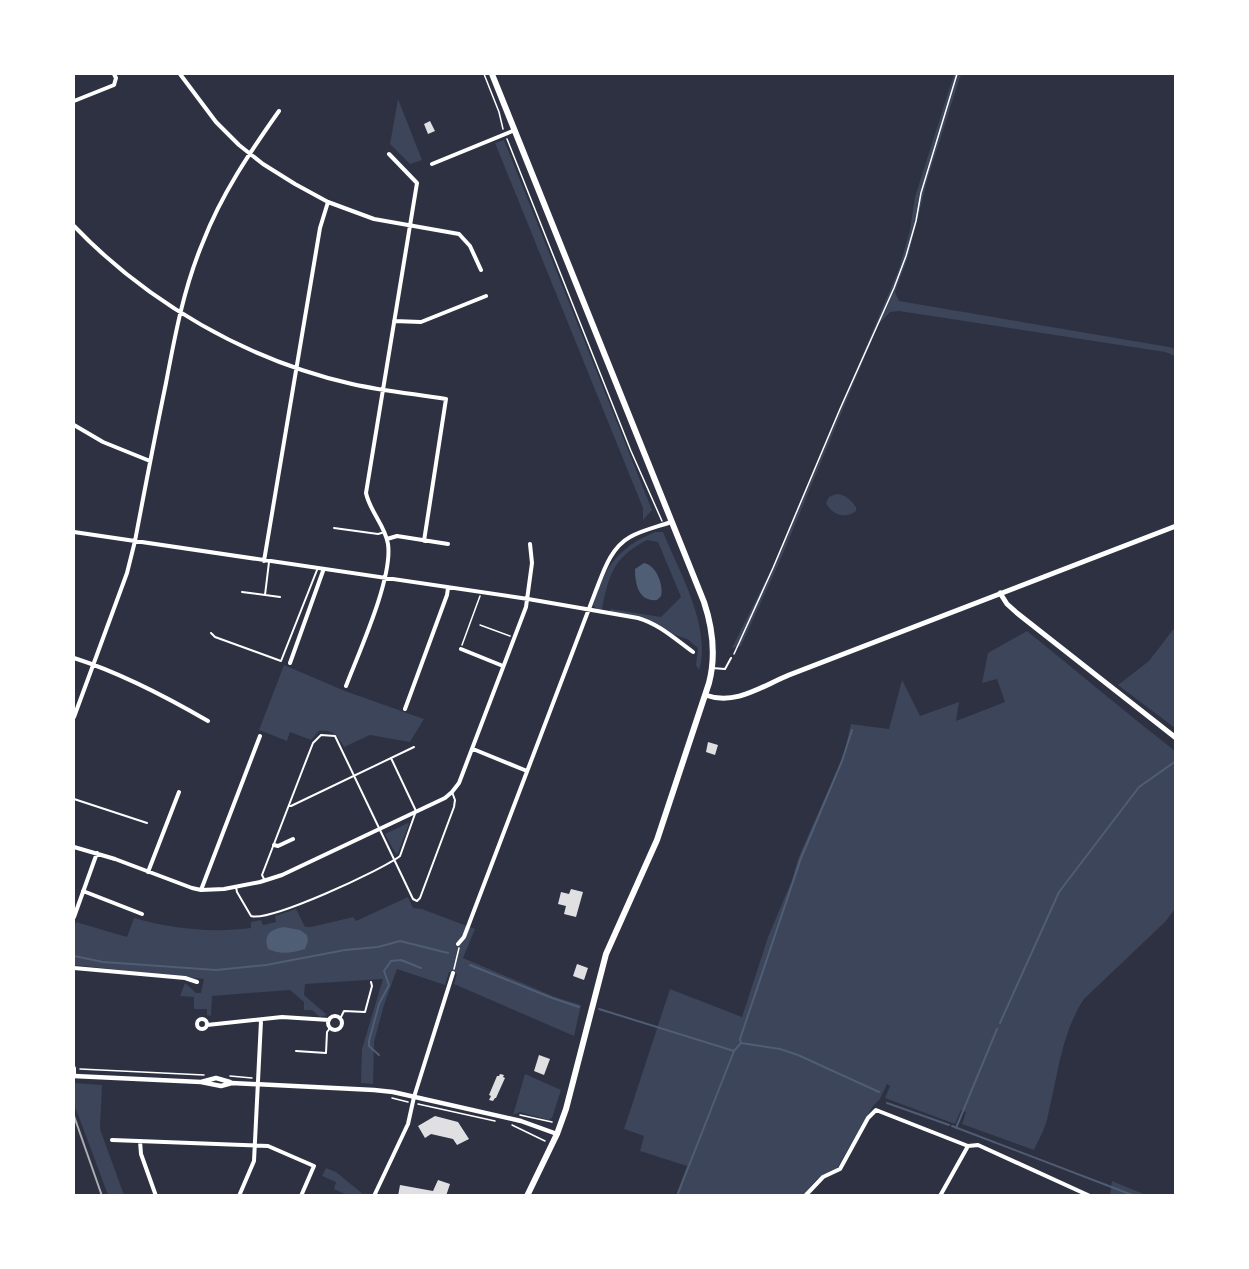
<svg xmlns="http://www.w3.org/2000/svg" width="1249" height="1269" viewBox="0 0 1249 1269" font-family="'Titillium Web',sans-serif">
<rect width="100%" height="100%" fill="#2d3142"/>
<path fill="#3c4559" d="M954,74H961L927,181L908,257L895,292L899,301L1169,347L1175,349V356L1165,352L899,311L890,312L878,325L782,556L741,646L732,648L772,568L899,269L910,230L915,197Z
M398,99L422,160L410,164L390,144Z
M504,140L652,510L643,520V508L495,143Z
M836,494C845,494 851,500 856,507V511C845,520 831,514 826,503L829,497Z
M655,532H663C679,571 712,628 699,670L696,665L698,648L687,639L675,635L653,622L639,616L610,612V609L661,617L681,597L658,542L647,540C614,557 609,574 602,609H597L593,605C604,568 618,547 655,532Z
M1175,627V728L1118,685L1149,661Z
M1027,631C1077,671 1125,712 1175,751V909L1165,922L1084,999C1061,1034 1058,1075 1048,1115C1046,1127 1039,1139 1034,1150L962,1124L966,1112L961,1110L955,1124L885,1098L890,1086L887,1084L880,1099L873,1106L839,1165L837,1169L817,1179L803,1195H676L687,1166L640,1151L644,1136L624,1129L670,989L742,1017L768,937L792,880L798,859L844,754L851,724L889,729L902,680L920,716L959,702L956,721L1005,702L997,679L982,683L988,653Z
M284,665L345,691L424,719L410,742L370,735L344,747C338,736 333,729 319,731L311,740L290,732L287,741L259,730Z
M408,823L409,824L398,853L396,854L385,834Z
M408,897L413,908L422,909L475,929L463,958L555,997L581,1005L574,1036L454,984L457,974L449,972L445,985L397,969L384,1005L374,1042L373,1084L361,1083L362,1049L383,979L305,984L304,995L327,1015L320,1017L312,1010H304V1002L290,990L212,996L211,1016L207,1015V1009H194V997L180,996L185,983L196,993H201L204,979L74,965V929L76,922L127,937L134,918C173,929 211,933 251,928V922L261,920L263,925L276,922L275,916L296,909L305,927H311L353,917L356,921Z
M525,1074L561,1090L552,1118L548,1120L520,1112L513,1115Z
M74,1083L102,1085L100,1129L124,1195H108L74,1104Z
M326,1168L336,1172L363,1194L366,1193L365,1195H347L334,1189L336,1182L322,1176Z
M1112,1181L1146,1195H1110Z"/>
<path fill="#4f5d75" d="M644,563C656,565 664,585 661,596L657,600C638,602 635,583 635,569Z
M284,927L300,930L307,935L308,941L305,949C292,953 281,955 268,949C263,935 270,929 284,927Z"/>
<g fill="none" stroke-linecap="round" stroke-linejoin="round">
<path stroke="#4f5d75" stroke-width="2" d="M74,956L103,962L216,970L266,965L345,950L378,947L400,941L448,953
M470,965L552,998L579,1007
M599,1009L734,1051L741,1043L780,1049L798,1055L879,1092
M1000,1023L1059,892L1139,787L1176,761
M741,1043L740,1039L801,858L842,761L852,730
M379,1055L369,1046V1041L379,1004L389,985L384,971L391,961L401,960L421,968
M887,1103L949,1125
M952,1126L1135,1196
M956,1128L997,1029
M677,1196L734,1051"/>
</g>
<path fill="#e0e0e3" d="M430,121L435,131L428,134L424,124Z
M708,742L718,745L715,755L706,752Z
M571,889L583,892L576,917L564,914L566,906L558,904L561,892L569,894Z
M577,964L588,968L584,980L573,976Z
M539,1055L550,1059L544,1075L534,1071Z
M500,1074L504,1075L503,1077L505,1078L496,1098H495L493,1101L489,1100L491,1096L489,1095L497,1076H499Z
M435,1116L458,1122L469,1139L457,1145L453,1139L431,1134L425,1138L418,1126Z
M438,1180L450,1184L446,1196H398L400,1185L433,1191Z"/>
<g fill="none" stroke-linecap="round" stroke-linejoin="round">
<path stroke="#fff" stroke-width="1.5" d="M484,74L499,112L503,129
M507,139L631,451L662,521
M480,625L510,636
M462,645L480,596
M734,654L773,568L840,409L894,288L906,256L916,221L921,193L957,74
M454,969L459,948
M80,1069L204,1075
M230,1076L252,1078
M392,1098L408,1102
M418,1104L495,1121
M520,1115L552,1122
M512,1125L545,1141"/>
<path stroke="#fff" stroke-width="2" d="M334,528L378,534L385,532
M242,592L280,597
M265,595L269,562
M211,633L215,637L281,661L317,570
M712,668L725,669L731,658
M74,799L147,823
M289,806H291L414,747
M265,881L262,875L304,766L313,743L321,735L335,736L413,899L417,901L420,898L454,807L455,800L452,792
M236,887L237,892L251,916C270,922 382,870 400,856L416,811L391,758
M340,1019L344,1011L365,1012L372,986L371,982
M296,1051L326,1053L327,1032L330,1028"/>
<path stroke="#fff" stroke-width="4" d="M180,74L216,122L239,145L263,164L295,184L328,202L374,219L459,234L470,246L481,270
M74,101L114,85L116,78L114,74
M432,164L515,130
M74,226C148,303 247,360 352,384C383,391 415,394 446,399L424,541
M394,321L421,322L486,296
M74,425L103,442L150,461
M74,532L528,599L638,618C659,624 675,639 693,652
M387,539L397,536L448,544
M264,561L320,228L328,202
M461,649L503,666
M74,658C121,673 165,696 208,721
M290,663L323,571
M346,686C359,652 393,578 388,544C385,525 370,512 366,493L417,183L389,154
M405,709L447,595L448,588
M74,717L127,573L135,541C145,488 155,436 166,383C175,335 184,287 203,242C221,195 250,152 279,111
M473,749L527,771
M274,845L278,846L293,839
M74,847L115,859L192,888L201,890L224,889L260,882L282,875L445,798L452,792L459,783L526,607L532,563L530,544
M148,872L179,792
M201,890L260,736
M83,891L142,914
M74,917L97,853
M458,944L464,937L595,593C603,573 610,548 630,537C642,530 657,527 671,522
M74,968L185,978L197,982
M328 1023a7 7 0 1 1 14 0a7 7 0 1 1-14 0Z
M197 1024a5 5 0 1 1 10 0a5 5 0 1 1-10 0Z
M207,1025L282,1017L329,1020
M74,1068V1076
M112,1140L268,1146L314,1166L301,1196
M140,1141L141,1154L156,1196
M239,1196L254,1161L261,1021
M374,1196L408,1124L414,1097L453,973
M805,1196L823,1177L840,1169L868,1118L876,1110L968,1146L978,1145L1090,1196
M940,1196L968,1146"/>
<path stroke="#fff" stroke-width="4.5" d="M74,1076L201,1082L221,1086L232,1083L374,1090L393,1092L521,1121L557,1134
M201,1082L216,1078L230,1082"/>
<path stroke="#fff" stroke-width="5" d="M1000,593L1007,604L1017,613L1176,738
M705,695C736,706 762,686 789,675L1176,526"/>
<path stroke="#fff" stroke-width="6" d="M492,74L704,602C713,629 716,656 709,683L657,840L606,954L566,1109L557,1134L527,1196"/>
<path stroke="#abadb3" stroke-width="2" d="M74,1116L102,1196"/>
</g>
<rect width="1249" height="1269" fill="none" stroke="#ffffff" stroke-width="150"/>
</svg>
